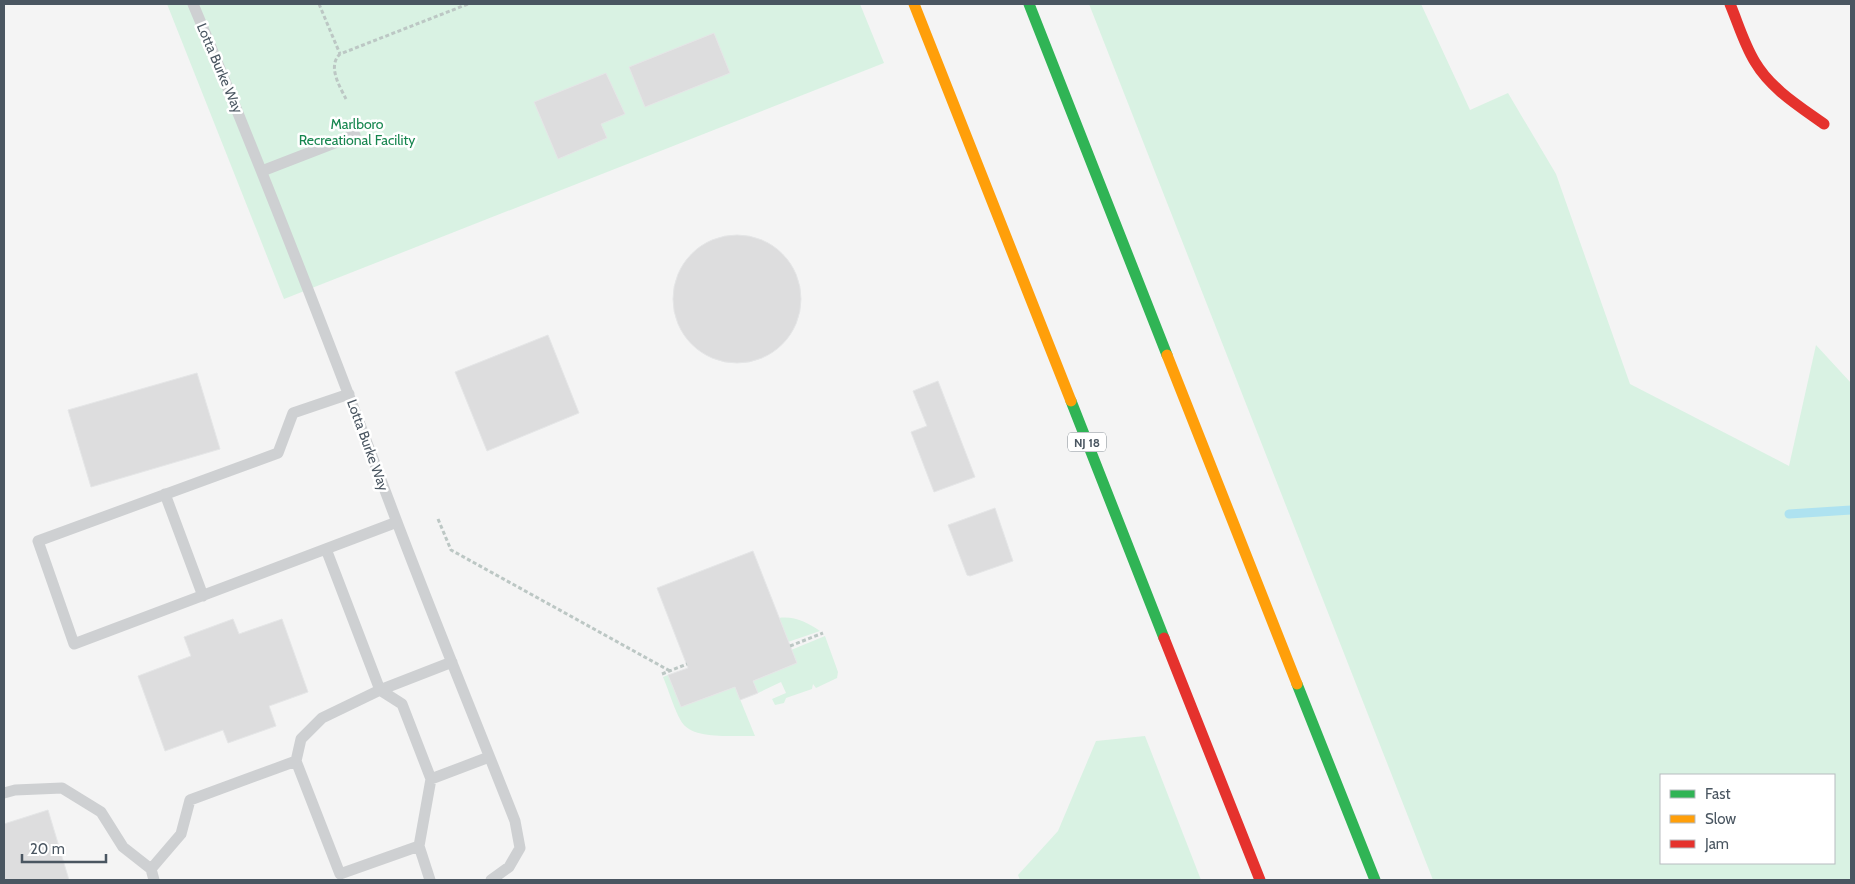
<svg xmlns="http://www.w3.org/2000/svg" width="1855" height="884" viewBox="0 0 1855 884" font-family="Cabin,sans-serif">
<rect width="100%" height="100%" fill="#f4f4f4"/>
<path fill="#d9f2e3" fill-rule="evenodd" d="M167,4H860L884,63L284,299Z
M1089,4H1421L1470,110L1508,93L1556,174L1630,384L1789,466L1816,345L1851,383V880H1433ZM1834,775V863H1661V775Z
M779,618C795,616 806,622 820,631L788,642Z
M825,636L838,672L837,678L816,688L813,684L812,689L786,698L784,703L775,705L772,699L786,693L781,682L758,693L753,681L796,663L791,650Z
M668,675L681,707L735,687L755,736C736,735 692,741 681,721C674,709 669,691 663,677Z
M1145,736L1201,880H1020L1018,875L1058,831L1096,741Z"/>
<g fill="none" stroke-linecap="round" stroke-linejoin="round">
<path stroke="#aee2f0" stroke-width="9" d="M1789,514L1851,510"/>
</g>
<path fill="#ddddde" stroke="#e5e6e7" d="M714,33L730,73L645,107L629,67Z
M606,73L625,114L601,124L607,138L558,159L534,102Z
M673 299a64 64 0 1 1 128 0a64 64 0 1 1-128 0Z
M548,335L579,413L487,451L455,372Z
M197,373L220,449L91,487L68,410Z
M938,381L975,477L934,492L911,432L927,426L913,391Z
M995,508L1013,561L970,576L967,575L948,525Z
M753,551L797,663L753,681L758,693L740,700L735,687L681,707L668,675L688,668L657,588Z
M233,619L239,634L282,619L308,692L269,706L276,726L228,743L223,730L165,751L138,676L191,656L184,637Z
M48,810L69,880H4V824Z"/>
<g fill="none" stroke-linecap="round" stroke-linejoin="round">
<path stroke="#bcc7c4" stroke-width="3" stroke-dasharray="4 2.5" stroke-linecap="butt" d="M319,4L340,54
M346,99C340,87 327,66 340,54L468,4
M438,519L451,550L670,671
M790,646L823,633
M662,674L687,664"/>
<path stroke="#ced0d2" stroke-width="11" d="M193,4C262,168 326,334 389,501C429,608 473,714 515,821L520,848L509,867L491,880
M262,171L355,135
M349,394L293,413L278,453L38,541L74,644L397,522
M165,494L203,596
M326,549L380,690L452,662
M296,761L301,739L322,718L380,690L402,704L431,779
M4,793L15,790L62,788L101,812L123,847L151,869
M154,880L151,869L181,834L190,800L296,761L340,874L419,846
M430,880L419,846L431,779L489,757"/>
<path stroke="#30b455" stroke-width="11" d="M1029,4L1167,355
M1071,401L1164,638
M1297,684L1375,880"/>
<path stroke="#ff9f0a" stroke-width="11" d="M914,4L1071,401
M1167,355L1297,684"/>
<path stroke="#e5322d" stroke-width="11" d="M1730,4C1738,23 1744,44 1755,62C1771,89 1799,106 1824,124
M1164,638L1260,880"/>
</g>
<g text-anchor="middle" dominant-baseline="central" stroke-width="5" stroke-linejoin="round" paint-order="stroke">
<rect fill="#fff" stroke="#808990" stroke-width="1" x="1068" y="432.5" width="38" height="19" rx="4"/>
<g font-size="12" font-weight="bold" fill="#4a5661">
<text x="1087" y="442">NJ 18</text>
</g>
<g font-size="14" fill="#4a5661" stroke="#fff">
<text transform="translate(220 68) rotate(67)">Lotta Burke Way</text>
<text transform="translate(368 445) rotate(70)">Lotta Burke Way</text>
</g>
<g font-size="14" fill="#17864f" stroke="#fff">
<text x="357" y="124">Marlboro<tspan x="357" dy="16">Recreational Facility</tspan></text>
</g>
</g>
<rect width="1855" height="884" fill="none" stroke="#4a5661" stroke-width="10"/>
<rect x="1660" y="774" width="175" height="90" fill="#ffffff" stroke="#b7bbc0"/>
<rect x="1670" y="790" width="25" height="8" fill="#30b455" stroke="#b7bbc0"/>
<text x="1705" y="799" font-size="15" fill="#4a5661">Fast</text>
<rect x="1670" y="815" width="25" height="8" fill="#ff9f0a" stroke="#b7bbc0"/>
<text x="1705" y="824" font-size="15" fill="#4a5661">Slow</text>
<rect x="1670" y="840" width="25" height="8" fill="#e5322d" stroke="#b7bbc0"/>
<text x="1705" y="849" font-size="15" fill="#4a5661">Jam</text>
<path d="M22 854v8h84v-8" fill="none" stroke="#4a5661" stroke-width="2.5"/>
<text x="30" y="854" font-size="15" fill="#4a5661" stroke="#ffffff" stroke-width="4" paint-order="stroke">20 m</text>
</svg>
